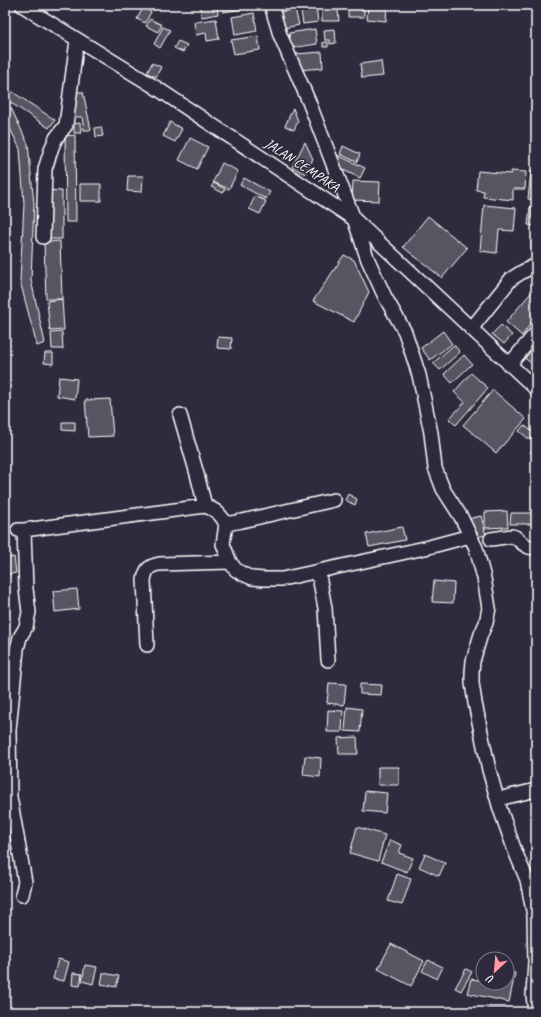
<svg xmlns="http://www.w3.org/2000/svg" width="541" height="1017" viewBox="0 0 541 1017" font-family="Caveat,sans-serif">
<rect width="100%" height="100%" fill="#2f2a3d"/>
<filter id="ink" filterUnits="userSpaceOnUse"><feTurbulence type="fractalNoise" baseFrequency=".025" numOctaves="2"/><feDisplacementMap in="SourceGraphic" scale="8" xChannelSelector="R" yChannelSelector="G"/><feConvolveMatrix kernelMatrix="1 2 1 2 8 2 1 2 1" color-interpolation-filters="sRGB"/></filter>
<g filter="url(#ink)">
<path fill="#595564" stroke="#fff" d="M209,5H217L218,14L202,17L200,6Z
M221,5H257V7L223,12Z
M300,5H316L318,22L303,24Z
M322,5H334V10H338L339,21H322Z
M348,5H364V17H348Z
M368,5H387L386,21L367,19Z
M143,8L151,12L145,23L137,19Z
M295,9L299,25L280,29L276,13Z
M254,13L257,31L235,35L232,17Z
M150,19L162,25L158,32L146,26Z
M216,19L219,39L207,41L206,33L196,35L194,22Z
M163,27L170,30L160,48L154,44Z
M315,29L317,44L291,48L289,33Z
M335,29L336,43L330,44V40H325L324,30Z
M258,36L260,50L234,54L231,40Z
M178,41L187,45L183,52L174,48Z
M323,42H328V47H323Z
M322,52L323,68L297,70L296,54Z
M381,61L383,76L362,78L360,64Z
M152,63L161,67L156,77L147,73Z
M5,87L55,120L49,128L5,99Z
M73,92H83L91,130H84L82,117H71Z
M11,108L28,144L34,204L31,280L45,343L37,346L20,281L24,204L20,149L5,118V110Z
M293,108L298,121L294,130L285,126Z
M170,122L182,129L175,142L163,136Z
M80,123L81,133H74V124Z
M101,127L103,136L96,137L95,128Z
M75,135L76,222H66L65,136Z
M190,138L208,147L197,169L179,160Z
M305,142L313,159L305,174L292,167Z
M343,146L360,154L357,162L340,154Z
M333,153L365,168L360,178L339,168Z
M222,163L238,171L229,189L213,182Z
M478,171L511,174V171L526,172L525,189H513V200L483,197L484,191L476,190Z
M531,171H536V200L528,199Z
M128,176H143L142,192L127,191Z
M244,178L270,192L266,199L240,185Z
M353,181L380,182L379,201L352,200Z
M214,183L225,189L223,193L211,187Z
M80,184H101V201H80Z
M46,190L62,191V239H47Z
M255,196L266,201L260,214L249,209Z
M484,205L516,208L514,231L499,230L497,253L480,251Z
M530,207H536V226L528,225Z
M428,216L467,248L442,278L403,247Z
M60,241L62,299H46L44,242Z
M536,241V257H532L531,242Z
M344,255L354,260L369,292L354,322L313,301Z
M536,287V327L535,328L533,320L522,336L506,322Z
M62,299L64,330L50,331L47,301Z
M501,325L512,335L504,344L492,334Z
M443,331L452,344L430,360L421,348Z
M62,332L63,349H52L51,333Z
M218,337L232,338L231,349L217,348Z
M454,345L460,352L440,370L433,363Z
M528,348L536,354V356L531,363L522,356Z
M45,353H53V364L44,363Z
M464,355L472,364L452,383L444,374Z
M471,373L488,388L456,425L449,419L465,402L454,392Z
M59,377L77,379L75,399L57,396Z
M493,390L526,419L496,453L463,425Z
M110,399L113,436L88,437L85,400Z
M62,422H75V431L62,430Z
M524,425L535,434L530,440L519,431Z
M536,445V450L532,454L530,452Z
M348,494L357,499L355,505L345,500Z
M507,511L508,527L485,528V512Z
M511,513H536V524H510Z
M481,516L486,535L473,538L468,519Z
M402,527L405,540L369,547L366,534Z
M14,557L16,573L5,575V558Z
M434,581L454,583L453,603L432,602Z
M77,589L79,609L55,612L53,591Z
M329,683L346,684L344,705L327,703Z
M360,684L382,685L381,695L360,694Z
M347,707L362,709L360,732L345,731Z
M328,710L343,711L342,732H327Z
M357,737L358,754H339L338,738Z
M305,756L321,758L320,777L303,775Z
M378,767H399V785H378Z
M365,791L387,793L385,813L363,811Z
M357,827L385,835L378,861L350,853Z
M390,840L402,845L399,853L413,858L407,872L381,862Z
M534,842H536V860H535Z
M425,854L445,863L439,876L419,867Z
M397,874L411,879L402,905L388,901Z
M391,944L424,961L411,986L378,969Z
M58,959L69,962L64,981L53,979Z
M428,960L443,967L437,979L422,971Z
M85,965L97,967L93,984L82,981Z
M482,966H483V983H507V972L515,973L509,1002L467,993L471,979L479,980Z
M466,969L472,972L461,991L455,988Z
M73,973L82,974L80,986L72,985Z
M103,973L119,976L116,987L101,984Z
M487,1009H508V1012H487Z"/>
<g fill="none" stroke-linecap="round" stroke-linejoin="round">
<defs>
<path id="street" d="M22,5L39,16L155,87L354,219L536,389
M271,5L280,35L309,102L354,219L368,260L385,297L405,332L419,375L431,433L435,468L443,489L461,517L476,548L484,578L489,608L486,623L481,634L473,661L472,672V683L475,703L489,770L500,809L515,851L527,880L534,916L535,962L533,995L535,1012
M43,237L45,169L52,147L56,138L66,125L77,40
M471,329L511,279L522,272L536,265
M509,365L536,333
M180,415L197,474L205,506
M334,500L242,521L226,524L223,544L230,562L236,570L243,574L252,578L264,579H282L425,548L470,536
M18,530H24L205,506C215,509 221,514 226,524
M491,539L512,536L515,537C521,542 527,549 536,548
M318,571L325,608L328,660
M147,645L144,580C146,569 149,566 159,564L230,562
M498,799L536,790
M22,895L25,882L10,797L9,730L17,649L20,637L26,627L29,612L26,589L24,530"/>
</defs>
<use href="#street" stroke="#fff" stroke-width="16"/>
<use href="#street" stroke="#2f2a3d" stroke-width="13"/>
</g>
</g>
<g text-anchor="middle" dominant-baseline="central" stroke-width="3" stroke-linejoin="round" paint-order="stroke">
<g font-size="14" fill="#fff" stroke="#2f2a3d">
<text transform="translate(302 165) rotate(33)">JALAN CEMPAKA</text>
</g>
</g>
<rect width="541" height="1017" fill="none" stroke="#2f2a3d" stroke-width="20"/>
<rect x="10" y="10" width="521" height="997" fill="none" stroke="#fff" stroke-width="1.5" filter="url(#ink)"/>
<g transform="translate(495 971) rotate(206)"><circle r="19" fill="#2f2a3d" stroke="#827f8b"/>
<path d="M0-3L7 15L0 10L-7 15Z" fill="#ff9aa2"/>
<text y="-6" font-size="11" font-weight="bold" text-anchor="middle" fill="#ffffff">U</text>
</g>
</svg>
